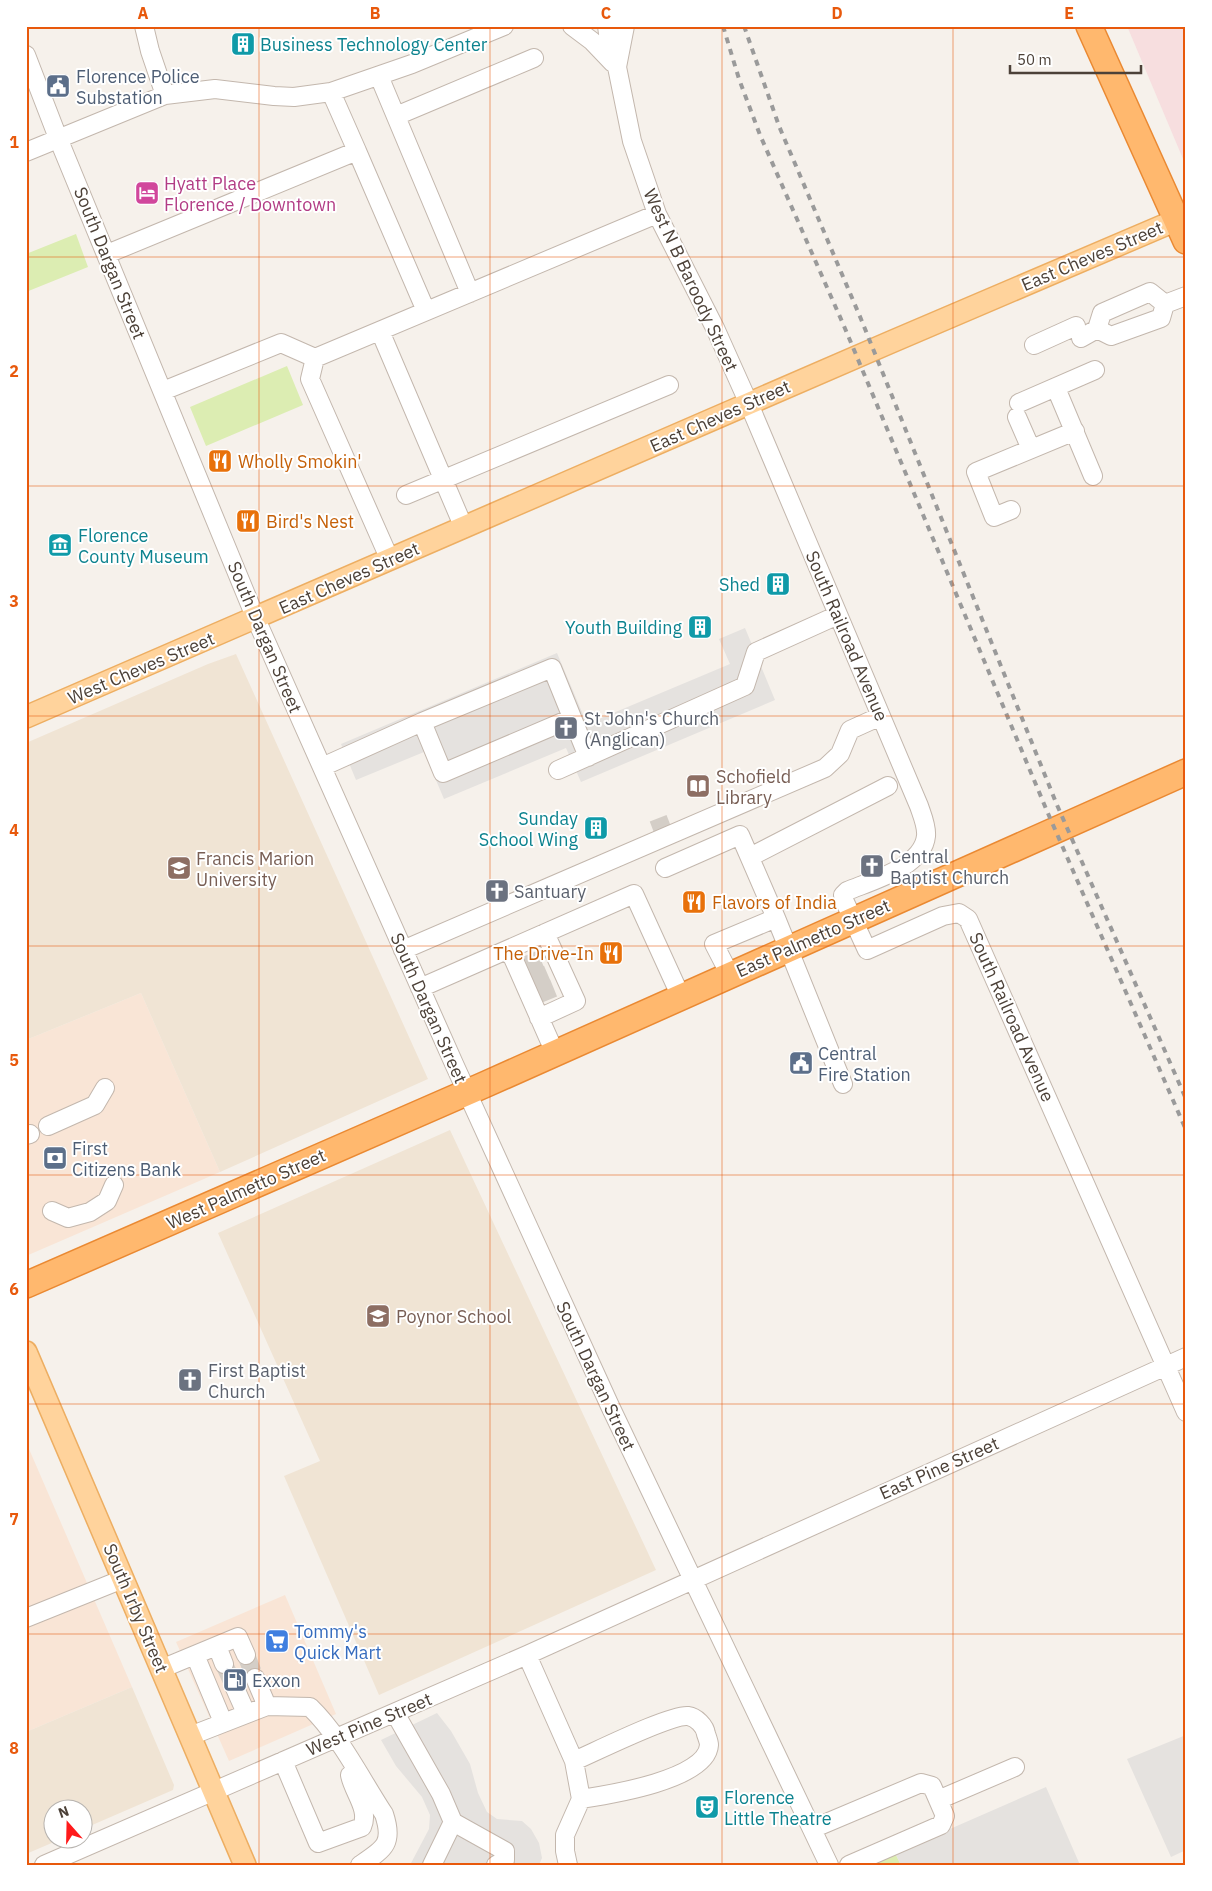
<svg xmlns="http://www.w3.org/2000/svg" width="1212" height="1891" viewBox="0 0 1212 1891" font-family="'IBM Plex Sans',sans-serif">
<rect width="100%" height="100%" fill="#f6f1eb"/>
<path fill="#f9e5d6" d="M141,993L220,1172L26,1256V1040Z
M26,1442L132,1687L26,1732Z
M285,1595L336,1714L229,1761L176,1642Z"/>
<path fill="#f0e4d4" d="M236,654L428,1079L220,1172L141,993L26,1040V743L208,664Z
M450,1130L656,1570L379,1695L284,1476L320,1461L218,1233Z
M132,1687L174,1785L173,1790L83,1829L82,1808H52V1838L61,1839L26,1854V1732Z"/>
<path fill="#f7dedf" d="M1127,26H1186V166Z"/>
<path fill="#dcedb2" d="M76,234L88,267L26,292V254Z
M287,366L303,405L206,446L190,407Z
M895,1853L901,1865H869Z"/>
<path fill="#e5e2df" d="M745,628L775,700L581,782L566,748L444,799L424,752L356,780L341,744L557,653L587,724L730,664L719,639Z
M437,1713L451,1731L470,1764L478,1793L487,1812L497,1819L522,1821L531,1829L539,1843L542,1858L539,1865H410L429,1829L430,1815L422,1797L396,1766L381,1740Z
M1186,1735V1850L1171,1857L1127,1759Z
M1046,1787L1080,1865H901L895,1853Z"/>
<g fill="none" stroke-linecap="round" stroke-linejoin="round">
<path stroke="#d4cec7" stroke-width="18" stroke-dasharray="18 9" stroke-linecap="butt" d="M653,830L671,823
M524,966L546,957
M531,981L552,972
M537,995L559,986
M246,1655L255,1678
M224,1664L234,1686"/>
<defs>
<path id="minor" d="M144,26L150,51L165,95
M572,26L592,41L613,63
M607,26L609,41L617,67L632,141L657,214L715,328L749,404L919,806C922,815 927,826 926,836C923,867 871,881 847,891L843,895L844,900L867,950L943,916L959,913L968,919L1186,1412
M26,55L58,138L256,619L455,1066L610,1406L829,1865
M617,67L625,26
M379,76L470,293
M396,116L534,58
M357,151L426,311
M26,152L165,95L215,89L274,96L294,97L331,92L412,64L504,26
M107,254L357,151L331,92
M1165,304L1186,296
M1097,329L1111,336L1161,318L1165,304
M380,331L464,528
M1081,338L1097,329L1102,313L1150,292L1165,304
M1034,345L1076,326
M315,358L310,379L390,560
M1056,388L1093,476
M163,391L281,343L315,358L657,214
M1019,403L1095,370
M1017,417L1031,449
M406,495L669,385
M1011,510L994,517L976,472L1075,431
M422,722L443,773L572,718
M322,767L422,722L552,668L588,757
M558,770L745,686L756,652L838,615
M750,857L888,786
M665,868L740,835L776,918
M509,949L555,1053
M403,950L825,768L840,754L850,730L881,716
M730,975L714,944L776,918L843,1084
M420,988L634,894L681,997
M539,1018L576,1001L545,933
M48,1126L95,1105L105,1088
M26,1135L30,1134
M52,1211L68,1218L90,1212L107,1201L114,1185
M26,1618L123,1579
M217,1646L224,1664
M195,1655L223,1722
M527,1655L574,1761L581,1799L565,1835V1851L568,1865
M161,1669L238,1637L246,1655
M255,1678L267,1706
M234,1686L246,1713
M395,1713L441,1794L453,1822L505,1851V1860L496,1865
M190,1736L267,1706L310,1707C340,1736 361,1779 384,1814C394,1844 384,1849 360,1865
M283,1761L318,1843L362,1827C370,1809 353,1792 350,1775
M574,1761C595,1752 671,1714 688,1716C696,1717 705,1726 706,1734C707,1737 709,1742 709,1745C707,1780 607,1795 581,1799
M938,1800L1015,1767
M812,1829L921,1783L932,1786L945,1816L941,1825L849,1865
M44,1865L527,1655L1186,1357
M432,1865L453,1822"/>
<path id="major" d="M26,717L891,342L1186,216
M26,1352L245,1865"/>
<path id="highway" d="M1089,26L1186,241
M26,1285L484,1085L1186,772"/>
</defs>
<use href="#minor" stroke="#c3b7ad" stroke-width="20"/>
<use href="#major" stroke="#edae62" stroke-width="24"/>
<use href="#highway" stroke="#ea8932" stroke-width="28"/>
<use href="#minor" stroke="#fff" stroke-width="18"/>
<use href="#major" stroke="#ffd39c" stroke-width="21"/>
<use href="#highway" stroke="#ffb86e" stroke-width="25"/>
<path stroke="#9a9a9a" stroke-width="4" stroke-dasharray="6 6" stroke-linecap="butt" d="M723,26L739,79L760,135L844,326L1047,811L1186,1130
M744,26L779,126L861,319L1057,805L1186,1099"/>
</g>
<path fill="none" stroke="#e8590c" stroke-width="1" stroke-opacity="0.55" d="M259,26V1865M490,26V1865M722,26V1865M953,26V1865M26,257H1186M26,486H1186M26,716H1186M26,946H1186M26,1175H1186M26,1404H1186M26,1634H1186"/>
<defs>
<symbol id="building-square" viewBox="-11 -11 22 22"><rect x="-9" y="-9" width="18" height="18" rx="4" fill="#0f9aa8" stroke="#fff"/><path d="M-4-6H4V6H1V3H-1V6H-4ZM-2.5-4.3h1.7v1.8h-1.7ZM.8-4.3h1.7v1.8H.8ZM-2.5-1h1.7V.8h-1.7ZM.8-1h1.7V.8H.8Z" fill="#fff"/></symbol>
<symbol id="civic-square" viewBox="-11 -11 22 22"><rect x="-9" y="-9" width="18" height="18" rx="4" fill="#5c6f8a" stroke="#fff"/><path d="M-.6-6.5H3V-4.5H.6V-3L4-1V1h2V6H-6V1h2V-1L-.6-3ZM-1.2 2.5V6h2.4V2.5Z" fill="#fff"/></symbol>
<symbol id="hotel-square" viewBox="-11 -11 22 22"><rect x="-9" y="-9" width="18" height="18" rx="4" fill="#d1479c" stroke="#fff"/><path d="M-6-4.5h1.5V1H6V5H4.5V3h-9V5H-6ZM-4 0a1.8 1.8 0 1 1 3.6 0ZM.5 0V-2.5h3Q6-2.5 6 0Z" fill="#fff"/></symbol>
<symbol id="restaurant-square" viewBox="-11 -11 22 22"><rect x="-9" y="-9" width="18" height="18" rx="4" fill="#e8710a" stroke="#fff"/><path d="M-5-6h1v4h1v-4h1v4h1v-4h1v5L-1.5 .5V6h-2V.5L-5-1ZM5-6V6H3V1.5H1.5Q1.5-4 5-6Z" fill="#fff"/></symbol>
<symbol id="museum-square" viewBox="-11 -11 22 22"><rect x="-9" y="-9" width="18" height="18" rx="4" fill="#0f9aa8" stroke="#fff"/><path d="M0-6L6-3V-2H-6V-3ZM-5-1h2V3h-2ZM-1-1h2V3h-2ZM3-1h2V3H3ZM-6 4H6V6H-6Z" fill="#fff"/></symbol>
<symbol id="church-square" viewBox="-11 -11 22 22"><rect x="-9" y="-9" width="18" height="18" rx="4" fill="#6b7280" stroke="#fff"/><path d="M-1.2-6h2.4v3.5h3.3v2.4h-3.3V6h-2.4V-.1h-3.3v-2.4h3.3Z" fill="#fff"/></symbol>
<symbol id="library-square" viewBox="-11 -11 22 22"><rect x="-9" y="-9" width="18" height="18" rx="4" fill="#8d6e63" stroke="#fff"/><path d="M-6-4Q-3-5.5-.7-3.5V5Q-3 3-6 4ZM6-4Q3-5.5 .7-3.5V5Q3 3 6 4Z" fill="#fff"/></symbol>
<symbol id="university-square" viewBox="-11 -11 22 22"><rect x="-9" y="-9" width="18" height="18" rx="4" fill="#8d6e63" stroke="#fff"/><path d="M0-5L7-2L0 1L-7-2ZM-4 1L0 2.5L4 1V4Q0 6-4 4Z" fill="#fff"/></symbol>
<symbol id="bank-square" viewBox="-11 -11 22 22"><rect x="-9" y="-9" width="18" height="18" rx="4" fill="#5c6f8a" stroke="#fff"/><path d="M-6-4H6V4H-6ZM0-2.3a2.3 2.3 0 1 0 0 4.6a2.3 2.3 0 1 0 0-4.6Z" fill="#fff"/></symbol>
<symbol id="school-square" viewBox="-11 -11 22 22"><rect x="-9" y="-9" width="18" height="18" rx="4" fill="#8d6e63" stroke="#fff"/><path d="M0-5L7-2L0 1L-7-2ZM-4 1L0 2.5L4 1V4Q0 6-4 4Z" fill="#fff"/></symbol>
<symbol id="supermarket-square" viewBox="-11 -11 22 22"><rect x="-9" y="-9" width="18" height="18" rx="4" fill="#3f7fe0" stroke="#fff"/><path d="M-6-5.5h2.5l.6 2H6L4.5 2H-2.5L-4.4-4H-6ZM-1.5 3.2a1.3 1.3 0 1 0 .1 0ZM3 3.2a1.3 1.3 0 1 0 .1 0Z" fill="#fff"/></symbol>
<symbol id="fuel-square" viewBox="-11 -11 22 22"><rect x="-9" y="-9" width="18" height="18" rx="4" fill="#5c6f8a" stroke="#fff"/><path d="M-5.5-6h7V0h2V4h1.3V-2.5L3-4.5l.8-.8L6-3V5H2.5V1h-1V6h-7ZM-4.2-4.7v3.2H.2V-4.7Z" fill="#fff"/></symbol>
<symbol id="theatre-square" viewBox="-11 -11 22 22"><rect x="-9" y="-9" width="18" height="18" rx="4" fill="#0f9aa8" stroke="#fff"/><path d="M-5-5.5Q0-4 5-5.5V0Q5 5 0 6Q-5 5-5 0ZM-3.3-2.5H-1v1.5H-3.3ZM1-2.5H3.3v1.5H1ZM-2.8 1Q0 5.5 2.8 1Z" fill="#fff"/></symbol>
</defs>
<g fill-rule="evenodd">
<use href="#building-square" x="229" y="30" width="28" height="28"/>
<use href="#civic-square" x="44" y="72" width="28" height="28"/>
<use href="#hotel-square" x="133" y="179" width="28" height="28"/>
<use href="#restaurant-square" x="206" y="447" width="28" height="28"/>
<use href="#restaurant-square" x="234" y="507" width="28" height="28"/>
<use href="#museum-square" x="46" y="531" width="28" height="28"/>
<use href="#building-square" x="764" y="570" width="28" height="28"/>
<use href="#building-square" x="686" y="613" width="28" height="28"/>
<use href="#church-square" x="552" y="714" width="28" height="28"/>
<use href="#library-square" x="684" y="772" width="28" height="28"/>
<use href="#building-square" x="582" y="814" width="28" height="28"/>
<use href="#church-square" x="858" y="852" width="28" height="28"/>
<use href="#university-square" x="165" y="854" width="28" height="28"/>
<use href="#church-square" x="483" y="877" width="28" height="28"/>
<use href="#restaurant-square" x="680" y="888" width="28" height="28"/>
<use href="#restaurant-square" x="597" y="939" width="28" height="28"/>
<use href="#civic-square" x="787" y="1049" width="28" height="28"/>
<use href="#bank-square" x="41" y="1144" width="28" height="28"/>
<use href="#school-square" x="364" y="1302" width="28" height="28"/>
<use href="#church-square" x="176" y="1366" width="28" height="28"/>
<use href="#supermarket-square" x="263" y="1627" width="28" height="28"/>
<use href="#fuel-square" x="221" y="1666" width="28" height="28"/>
<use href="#theatre-square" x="693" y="1793" width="28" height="28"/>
</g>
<g text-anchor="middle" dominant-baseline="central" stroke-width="4" stroke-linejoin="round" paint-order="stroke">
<g font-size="18" fill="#0d838f" stroke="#fff" text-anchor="start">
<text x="260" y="44">Business Technology Center</text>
<text x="78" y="535">Florence<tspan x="78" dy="21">County Museum</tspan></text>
<text x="760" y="584" text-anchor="end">Shed</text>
<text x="682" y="627" text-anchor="end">Youth Building</text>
<text x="578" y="818" text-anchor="end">Sunday<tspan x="578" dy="21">School Wing</tspan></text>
<text x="724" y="1797">Florence<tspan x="724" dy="21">Little Theatre</tspan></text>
</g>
<g font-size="18" fill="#4e5e75" stroke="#fff" text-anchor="start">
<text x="76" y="76">Florence Police<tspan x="76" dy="21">Substation</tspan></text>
<text x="818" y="1053">Central<tspan x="818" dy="21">Fire Station</tspan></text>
<text x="72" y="1148">First<tspan x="72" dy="21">Citizens Bank</tspan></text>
<text x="252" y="1680">Exxon</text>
</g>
<g font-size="18" fill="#b23c85" stroke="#fff" text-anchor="start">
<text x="164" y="183">Hyatt Place<tspan x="164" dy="21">Florence / Downtown</tspan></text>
</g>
<g font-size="18" fill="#4c4138" stroke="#fff">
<text transform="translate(1092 256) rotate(-23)">East Cheves Street</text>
<text transform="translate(110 263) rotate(68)">South Dargan Street</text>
<text transform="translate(691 280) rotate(65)">West N B Baroody Street</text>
<text transform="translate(720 416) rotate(-24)">East Cheves Street</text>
<text transform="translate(349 578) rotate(-24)">East Cheves Street</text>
<text transform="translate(847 636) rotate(67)">South Railroad Avenue</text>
<text transform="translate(265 637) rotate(67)">South Dargan Street</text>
<text transform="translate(141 668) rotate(-23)">West Cheves Street</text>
<text transform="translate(813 938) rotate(-24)">East Palmetto Street</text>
<text transform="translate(429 1008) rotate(66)">South Dargan Street</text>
<text transform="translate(1012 1017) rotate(66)">South Railroad Avenue</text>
<text transform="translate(246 1189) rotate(-24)">West Palmetto Street</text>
<text transform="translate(596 1376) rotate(65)">South Dargan Street</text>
<text transform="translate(939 1468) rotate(-24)">East Pine Street</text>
<text transform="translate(136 1608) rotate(67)">South Irby Street</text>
<text transform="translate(369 1724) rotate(-23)">West Pine Street</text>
</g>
<g font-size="18" fill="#c56008" stroke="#fff" text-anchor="start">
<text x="238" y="461">Wholly Smokin'</text>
<text x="266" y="521">Bird's Nest</text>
<text x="712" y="902">Flavors of India</text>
<text x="594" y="953" text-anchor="end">The Drive-In</text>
</g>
<g font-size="18" fill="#5b616d" stroke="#fff" text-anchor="start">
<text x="584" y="718">St John's Church<tspan x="584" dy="21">(Anglican)</tspan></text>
<text x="890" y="856">Central<tspan x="890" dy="21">Baptist Church</tspan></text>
<text x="514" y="891">Santuary</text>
<text x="208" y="1370">First Baptist<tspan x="208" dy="21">Church</tspan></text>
</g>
<g font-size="18" fill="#785e54" stroke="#fff" text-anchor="start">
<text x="716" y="776">Schofield<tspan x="716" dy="21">Library</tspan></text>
<text x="196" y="858">Francis Marion<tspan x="196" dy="21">University</tspan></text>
<text x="396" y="1316">Poynor School</text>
</g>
<g font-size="18" fill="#366cbe" stroke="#fff" text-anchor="start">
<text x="294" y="1631">Tommy's<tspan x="294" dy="21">Quick Mart</tspan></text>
</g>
</g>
<rect width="1212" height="1891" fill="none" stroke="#ffffff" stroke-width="55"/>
<g transform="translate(68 1824) rotate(340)"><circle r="24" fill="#ffffff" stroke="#b7b3af"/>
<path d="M0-4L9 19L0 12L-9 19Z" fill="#ff1a1b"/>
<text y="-8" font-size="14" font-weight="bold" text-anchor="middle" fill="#4c4138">N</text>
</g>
<path d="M1010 65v8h131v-8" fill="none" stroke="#4c4138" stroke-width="2.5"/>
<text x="1017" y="65" font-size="15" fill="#4c4138" stroke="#ffffff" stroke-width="4" paint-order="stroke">50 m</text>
<rect x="28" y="28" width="1156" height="1836" fill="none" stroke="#e8590c" stroke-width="2"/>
<g font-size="16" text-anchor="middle" font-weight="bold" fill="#e8590c">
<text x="143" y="19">A</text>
<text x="375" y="19">B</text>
<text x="606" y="19">C</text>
<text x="837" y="19">D</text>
<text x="1069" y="19">E</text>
<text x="14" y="148">1</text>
<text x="14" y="377">2</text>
<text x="14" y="607">3</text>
<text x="14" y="836">4</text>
<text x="14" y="1066">5</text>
<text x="14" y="1295">6</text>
<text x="14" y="1525">7</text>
<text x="14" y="1754">8</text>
</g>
</svg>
